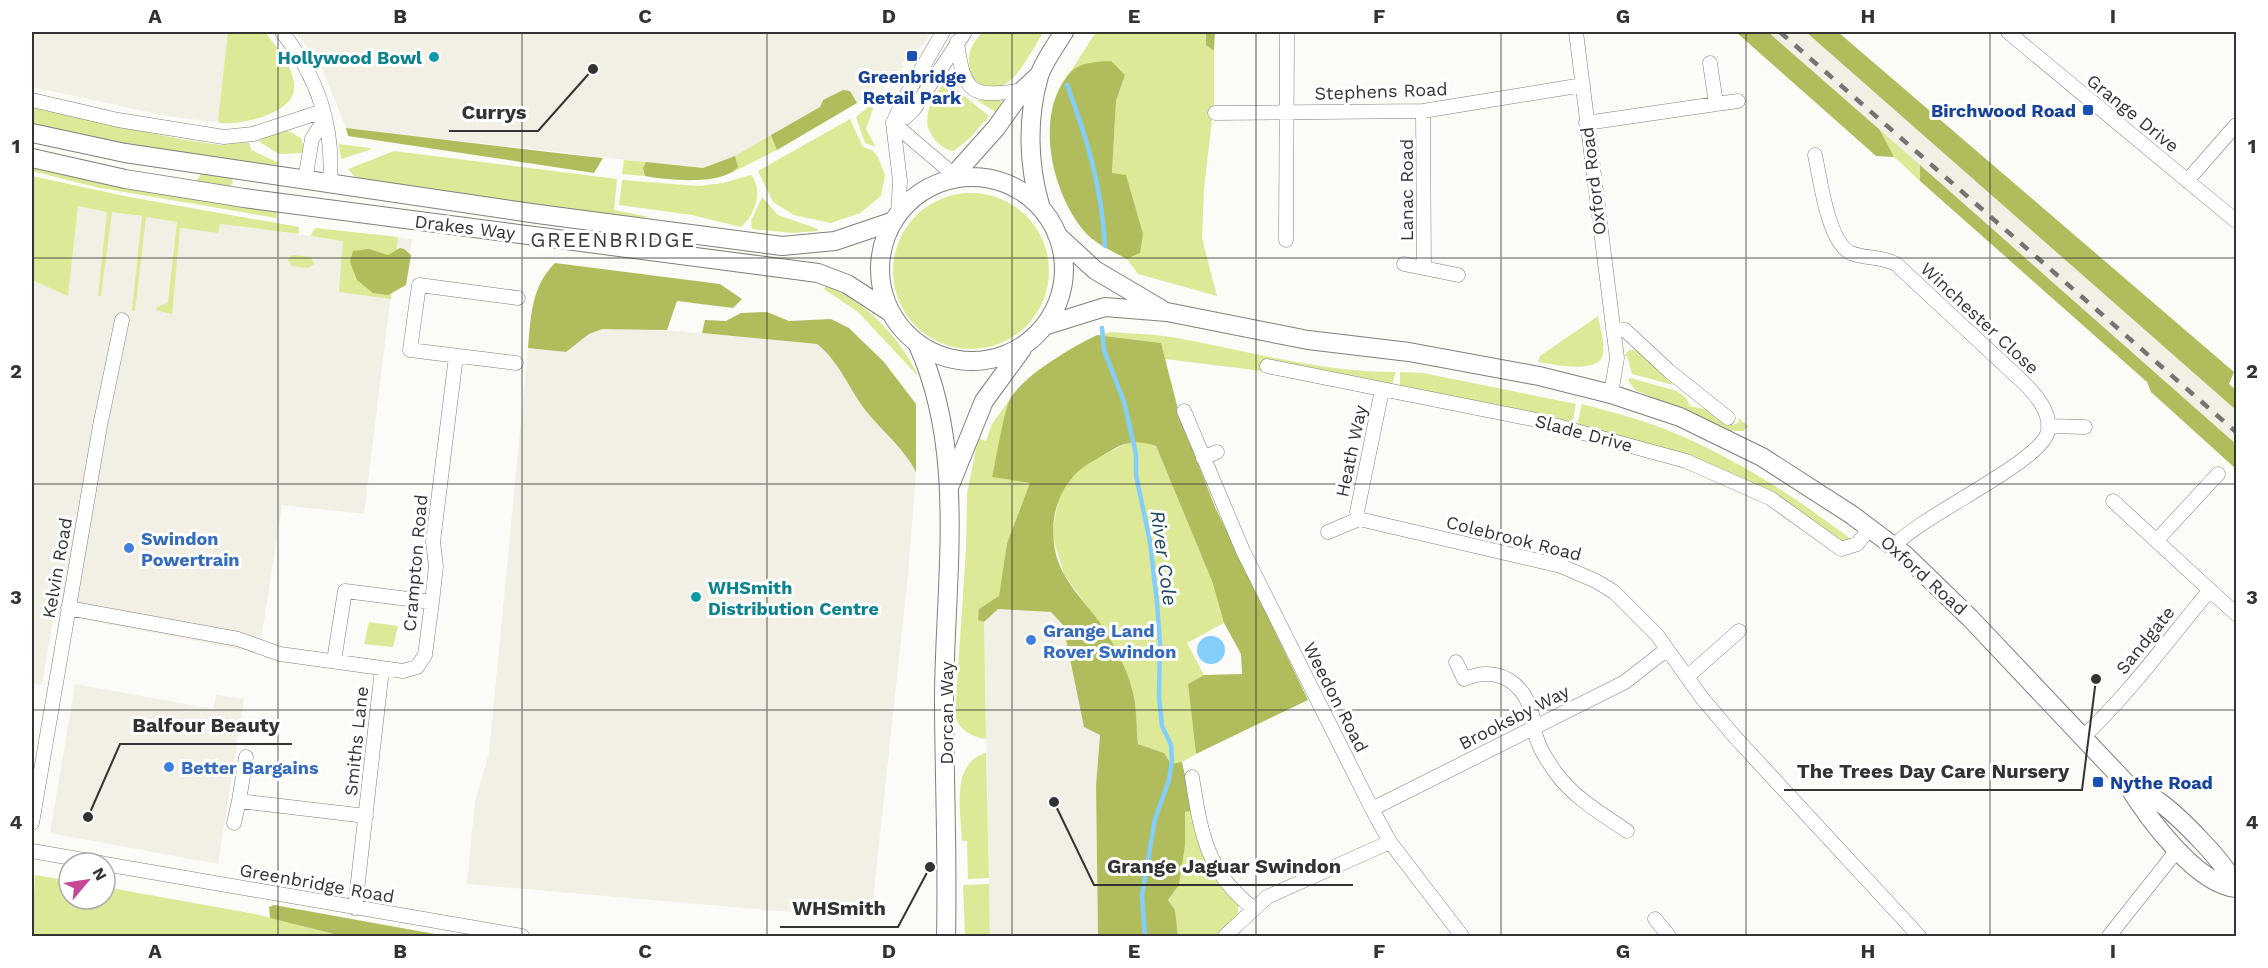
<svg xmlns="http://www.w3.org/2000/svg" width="2268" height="968" viewBox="0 0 2268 968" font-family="'Work Sans',sans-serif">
<rect width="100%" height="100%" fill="#fcfbf7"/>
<path fill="#f2f0e5" d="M32,32H228L218,120L220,123L167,116L32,87Z
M296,32H932L924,44L902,63L904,67L882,89L878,85L857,103L777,150L771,135L737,163L733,172L702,180L645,176L643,168L646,162L346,128L321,66Z
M1768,32H1806L2236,410V444Z
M78,206L177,222V228L218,233L219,224L310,236L315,228L412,239L406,285L391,294L364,514L282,505L259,653L54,614L42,685L32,683V280L68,295Z
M602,329H655L817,344L829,353L866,411L899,444L916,472L908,575L871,919L467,884L475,801L489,753L528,348L566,352L589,334Z
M998,609L1051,612L1063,625L1084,727L1100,735L1096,786L1098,936H990L984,622Z
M75,684L213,709L216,695L244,699L218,864L50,833Z"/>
<path fill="#dde996" d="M228,32H265C276,47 292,64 294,84C298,114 240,125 220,123L218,120Z
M983,32H1044C1024,60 1007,112 967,74L971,72C966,54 971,44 983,32Z
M1096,32H1206V45L1214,51V103L1204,189L1202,238L1217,296L1138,274L1127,259L1140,253L1112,174L1116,101L1125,75L1080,66L1069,74Z
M949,77L958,91L989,116L970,138L954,151C947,150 942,147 937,142C916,121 933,95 949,77Z
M1003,99L996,112L976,100Z
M871,105L873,109L866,129L876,147L865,143L856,117Z
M32,108L180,139L221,145L249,142L251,150L279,163L275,167L81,136L32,124Z
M850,119L863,147L872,150L878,157L885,175L881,196L860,213L831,223L794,215L773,202L758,171Z
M286,130L301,138L303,145L302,153L279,154L258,141Z
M1880,130L1920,165V181L1894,157Z
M771,135L777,150L733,172L737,163L735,156Z
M339,144L370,148L372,149L341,159Z
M394,151L617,179L614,210L650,217L627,218L366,180L354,176L348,169Z
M624,160L646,162L643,168L645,176L622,174Z
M32,164L277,210L276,218L95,187L32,171Z
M202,172L231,177L233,183L229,187L196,182Z
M751,175C764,190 755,215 741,227L692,215L619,205L622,180L698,186L723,183Z
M32,176L129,197L299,227V234L220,224L218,233L180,228L172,314L156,310L157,307L168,303L177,222L146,217L135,311H132L142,216L112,212L101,296H98L107,212L78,206L68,296L32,280Z
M893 271a78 78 0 1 1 156 0a78 78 0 1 1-156 0Z
M762,197L778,215L818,229L817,231L793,233L752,229L751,221Z
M315,228L398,237L391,299L339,292L343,241L311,236Z
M292,255L311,257L314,264L308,268L292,266L288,260Z
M826,286C864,300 901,338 918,376L858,312L824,289Z
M1598,316C1600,327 1605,342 1603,354C1599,375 1554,364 1538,362L1540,356Z
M1112,332C1134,334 1156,334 1177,338C1249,351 1321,372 1396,372L1392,385L1267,363L1262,371L1165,359L1161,343L1097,335Z
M1629,350L1638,351L1673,385L1632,374L1627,356H1624Z
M1400,372L1423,373L1576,404L1572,424L1400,386Z
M1630,378L1677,391L1686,398L1690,406L1704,409L1733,425L1739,422L1738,418L1748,426L1743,431H1731L1635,390L1628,380Z
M1010,399L992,476L1030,483L1007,543L999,596L978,620L984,622L986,739C971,737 957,729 955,713L966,550L967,494L978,438L986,441L992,424Z
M1582,404C1615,413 1648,421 1679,435C1742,462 1798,499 1852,540L1844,544L1778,495L1718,467L1577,425Z
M1138,440L1156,446L1212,581L1224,623L1187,643L1204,675L1188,684L1196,754L1175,766L1171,764L1164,753L1138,744L1132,688L1107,634L1064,574L1052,534L1059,497L1070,477L1085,465L1127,443Z
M369,622L398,626L393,647L364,644Z
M986,753L989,878L968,879L967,841H962C961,812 950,763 986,753Z
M1193,811L1239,903L1237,918L1218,936H1178L1175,910L1168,900L1179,885L1185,846V812Z
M35,875L69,881V899H105V887L255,914L342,936H32Z
M989,884L990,936H965L963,885Z"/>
<path fill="#b1bd5d" d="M1206,32H1215L1214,51L1206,45Z
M1736,32H1768L1880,130L1894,157L1876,156Z
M1806,32H1838L2234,372L2229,384L2236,390V410Z
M1111,61L1125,75L1116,101L1112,173L1126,175L1143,234L1140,253L1127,259C1112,251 1095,244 1084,231C1052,193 1034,117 1068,75C1078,62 1096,62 1111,61Z
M843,90L850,91L857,103L777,150L771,135L820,107L823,100Z
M346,128L583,156L603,158L594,173L348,136Z
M735,156L738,167C722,186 667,180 645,176L643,168L646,162L703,168Z
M1920,165L2236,444V469L2151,392L2147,382L1920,181Z
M400,248L404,249L411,255L406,285L388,295L373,293L357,280L350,262L353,251L369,249L388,255Z
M555,263L720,284L742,299L733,308L677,301L667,330L602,329L589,334L566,352L528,348C531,316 531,287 555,263Z
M767,312L789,321L831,319L849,328L884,362L916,404V472C903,447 883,432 866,411C849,389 839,361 817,344L702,333L705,320L726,321L741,313Z
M1097,335L1161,343L1180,417L1215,507L1308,700L1196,754L1188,684L1204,675L1242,674L1241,654L1224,623L1212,581L1156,446C1126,436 1119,447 1093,461C1053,482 1042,536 1065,576C1077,597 1096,614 1108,635C1117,651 1128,672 1132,689C1137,706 1136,726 1138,744L1164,753L1171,764L1182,762L1193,811L1185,812V846L1179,885L1168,900L1175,910L1178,936H1098L1096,786L1100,735L1084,727L1063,625L1051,612L998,609L984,622L978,620L979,609L999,596L1007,543L1030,483L992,477C996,460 1004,411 1010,399C1024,375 1072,347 1097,335Z
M274,905L446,936H342L270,918L269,907Z"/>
<path fill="#84cefb" d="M1197 650a14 14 0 1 1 28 0a14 14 0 1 1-28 0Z"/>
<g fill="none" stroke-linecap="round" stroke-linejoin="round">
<path stroke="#84cefb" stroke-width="4.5" d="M1067,85C1087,138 1102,188 1105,246
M1102,328L1104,350L1124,402L1136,454V475L1150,542L1157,603L1160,643L1159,697L1162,726L1171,745L1172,760L1169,780L1155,819L1142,895L1145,936"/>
<defs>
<path id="minor" d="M282,32C318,78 334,125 330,183
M1576,32L1617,358L1611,394
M2008,32L2236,221
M957,42C964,95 972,98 1023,90
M32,100L118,120L224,137L253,134L323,111
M1716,104L1738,101
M1423,111L1424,268
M1215,113L1423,111L1583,85
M893,123L906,117L914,109L965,32
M893,123L954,175
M1586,123L1716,104L1710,63
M1815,155C1820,178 1828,243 1851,253C1866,259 1882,256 1896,264L2024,383C2036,395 2051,412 2048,431C2043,461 1922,515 1894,546
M305,180L312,139L324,120
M2187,181L2236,125
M898,215L900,181L893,123L903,101L943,32
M1286,240L1287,32
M1404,264L1458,275
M1613,329L1625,330L1669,371L1728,418
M516,363L410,350L419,285L518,298
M1267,366L1532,419L1686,461L1770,498L1841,549L1857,544L1870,528
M1184,411L1243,551L1372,809L1390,842L1462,936
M2048,426L2085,427
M1203,458L1217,452
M2113,501L2236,614
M1359,519L1357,512L1382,390
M1328,532L1359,519L1561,566L1596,581L1614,592L1657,635L1702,698L1735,737L1919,936
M2157,540L2218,474
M68,608L238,639L280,654L403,671L417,667L425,655L432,602L436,566L433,542L456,356
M334,661L345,591L432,602
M1456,662L1464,679C1498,665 1525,682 1533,718C1534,724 1534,730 1536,736C1539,749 1548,762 1556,773C1574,798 1602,814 1627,831
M1687,677L1739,631
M2082,738C2130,693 2168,640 2210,590
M246,757L239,801L366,816
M1192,777C1201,833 1206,871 1253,908
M1372,809L1625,682L1667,649
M32,823L100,426L122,320
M234,823L239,801
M32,851L101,863
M105,864L522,936
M355,908L382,669
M1655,919L1669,936
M1225,936L1267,897L1390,842
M2109,936L2178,849"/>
<path id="major" d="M32,133L125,153L538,214L782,246L835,241L894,221
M32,158L125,179L244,198L818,273L847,284L890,312
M954,175L996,128L1023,90L1039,75
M880 269a92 92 0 1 1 184 0a92 92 0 1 1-184 0Z
M1040,205C1028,164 1027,118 1039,76C1044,61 1056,45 1064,32
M1057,235L1095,270L1161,309
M1044,326L1105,307L1167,312L1308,340L1409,352L1539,376L1611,394L1680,417L1762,457L1852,515L1905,555L1970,618L2127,784C2147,817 2196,884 2236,888
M917,343C967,450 945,580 944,695C944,775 948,856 946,936
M950,485L984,401L1022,349
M2129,785C2138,790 2149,795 2158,801C2179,816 2227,864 2236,887"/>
</defs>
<use href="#minor" stroke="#807f7c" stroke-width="15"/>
<use href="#major" stroke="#807f7c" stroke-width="20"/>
<use href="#minor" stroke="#fff" stroke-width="14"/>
<use href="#major" stroke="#fff" stroke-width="18"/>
<path stroke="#757472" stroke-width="4.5" stroke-dasharray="10 10" stroke-linecap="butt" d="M1780,32L2236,432"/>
</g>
<path fill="none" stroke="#343332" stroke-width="1.5" stroke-opacity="0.55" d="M278,32V936M522,32V936M767,32V936M1012,32V936M1256,32V936M1501,32V936M1746,32V936M1990,32V936M32,258H2236M32,484H2236M32,710H2236"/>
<g fill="#1a4fb4" stroke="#fff" stroke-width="2">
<rect x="906" y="50" width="12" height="12" rx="3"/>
<rect x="2082" y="104" width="12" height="12" rx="3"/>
<rect x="2092" y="776" width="12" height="12" rx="3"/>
</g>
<g fill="#0f9aa8" stroke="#fff" stroke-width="2">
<circle cx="434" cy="57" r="6"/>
<circle cx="696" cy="597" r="6"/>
</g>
<g fill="#3f7fe0" stroke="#fff" stroke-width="2">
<circle cx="129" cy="548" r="6"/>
<circle cx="1031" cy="640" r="6"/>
<circle cx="169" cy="767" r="6"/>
</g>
<g text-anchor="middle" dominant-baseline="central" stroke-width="6" stroke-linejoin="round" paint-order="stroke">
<g font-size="18" font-weight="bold" fill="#0d838f" stroke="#fff" text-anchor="end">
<text x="422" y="57">Hollywood Bowl</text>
<text x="708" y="587" text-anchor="start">WHSmith<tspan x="708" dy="21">Distribution Centre</tspan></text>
</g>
<g font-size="18" font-weight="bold" fill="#164399" stroke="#fff">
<text x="912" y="76">Greenbridge<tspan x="912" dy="21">Retail Park</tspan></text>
<text x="2076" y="110" text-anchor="end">Birchwood Road</text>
<text x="2110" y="782" text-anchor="start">Nythe Road</text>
</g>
<g font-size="18" fill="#343332" stroke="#fff">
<text transform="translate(1381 91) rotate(-2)">Stephens Road</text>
<text transform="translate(2133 113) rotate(39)">Grange Drive</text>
<text transform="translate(1593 181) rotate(-97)">Oxford Road</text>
<text transform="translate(1406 190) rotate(-90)">Lanac Road</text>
<text transform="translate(465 227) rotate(7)">Drakes Way</text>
<text transform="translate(1980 318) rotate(43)">Winchester Close</text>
<text transform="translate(1584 433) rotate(15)">Slade Drive</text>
<text transform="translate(1351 451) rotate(-78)">Heath Way</text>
<text transform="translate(1514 538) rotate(14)">Colebrook Road</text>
<text transform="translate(415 563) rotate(-85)">Crampton Road</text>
<text transform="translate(57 568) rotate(-80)">Kelvin Road</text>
<text transform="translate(1924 575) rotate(42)">Oxford Road</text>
<text transform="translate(2145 640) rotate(-51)">Sandgate</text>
<text transform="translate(1336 697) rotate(63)">Weedon Road</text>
<text transform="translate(946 713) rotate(-90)">Dorcan Way</text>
<text transform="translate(1514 717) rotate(-27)">Brooksby Way</text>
<text transform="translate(356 741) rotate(-84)">Smiths Lane</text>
<text transform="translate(317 883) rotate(10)">Greenbridge Road</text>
</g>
<g font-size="18" font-weight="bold" fill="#366cbe" stroke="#fff" text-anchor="start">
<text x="141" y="538">Swindon<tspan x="141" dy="21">Powertrain</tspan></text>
<text x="1043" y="630">Grange Land<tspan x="1043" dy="21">Rover Swindon</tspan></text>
<text x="181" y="767">Better Bargains</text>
</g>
<g font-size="20" font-style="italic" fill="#1f4860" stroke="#fff">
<text transform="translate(1164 558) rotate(82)">River Cole</text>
</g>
<g font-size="21" letter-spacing="1.5" fill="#3e3d3a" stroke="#fff">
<text x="613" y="239">GREENBRIDGE</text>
</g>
</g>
<path fill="none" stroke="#343332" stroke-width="2" d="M593 69L538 131H449M88 817L120 744H292M2096 679L2082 790H1784M1054 802L1094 885H1353M930 867L898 927H780"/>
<g fill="#343332" stroke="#fff" stroke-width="2">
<circle cx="593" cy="69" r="6"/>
<circle cx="88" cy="817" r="6"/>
<circle cx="2096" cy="679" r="6"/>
<circle cx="1054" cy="802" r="6"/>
<circle cx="930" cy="867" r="6"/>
</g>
<g font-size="20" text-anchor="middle" font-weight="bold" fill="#343332" stroke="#fff" stroke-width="6" stroke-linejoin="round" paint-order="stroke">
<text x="494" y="119">Currys</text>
<text x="206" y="732">Balfour Beauty</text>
<text x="1933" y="778">The Trees Day Care Nursery</text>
<text x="1224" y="873">Grange Jaguar Swindon</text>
<text x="839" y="915">WHSmith</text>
</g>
<rect width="2268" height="968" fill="none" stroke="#ffffff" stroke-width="66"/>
<g transform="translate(87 881) rotate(61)"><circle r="28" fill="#ffffff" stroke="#aeadad" stroke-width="1.5"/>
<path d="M0-4.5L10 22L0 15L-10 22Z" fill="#c54897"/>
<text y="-9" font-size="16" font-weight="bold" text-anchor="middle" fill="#343332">N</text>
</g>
<rect x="33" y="33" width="2202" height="902" fill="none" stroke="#343332" stroke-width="2"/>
<g font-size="20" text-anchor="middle" font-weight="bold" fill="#343332">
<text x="155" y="23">A</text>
<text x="400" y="23">B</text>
<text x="645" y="23">C</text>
<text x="889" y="23">D</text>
<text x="1134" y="23">E</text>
<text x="1379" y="23">F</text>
<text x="1623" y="23">G</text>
<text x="1868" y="23">H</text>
<text x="2113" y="23">I</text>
<text x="16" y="153">1</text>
<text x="2252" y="153">1</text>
<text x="16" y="378">2</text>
<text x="2252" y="378">2</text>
<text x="16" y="604">3</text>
<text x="2252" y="604">3</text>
<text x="16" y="829">4</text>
<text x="2252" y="829">4</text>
<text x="155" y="958">A</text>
<text x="400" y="958">B</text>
<text x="645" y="958">C</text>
<text x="889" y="958">D</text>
<text x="1134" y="958">E</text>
<text x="1379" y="958">F</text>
<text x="1623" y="958">G</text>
<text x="1868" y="958">H</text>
<text x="2113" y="958">I</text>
</g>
</svg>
